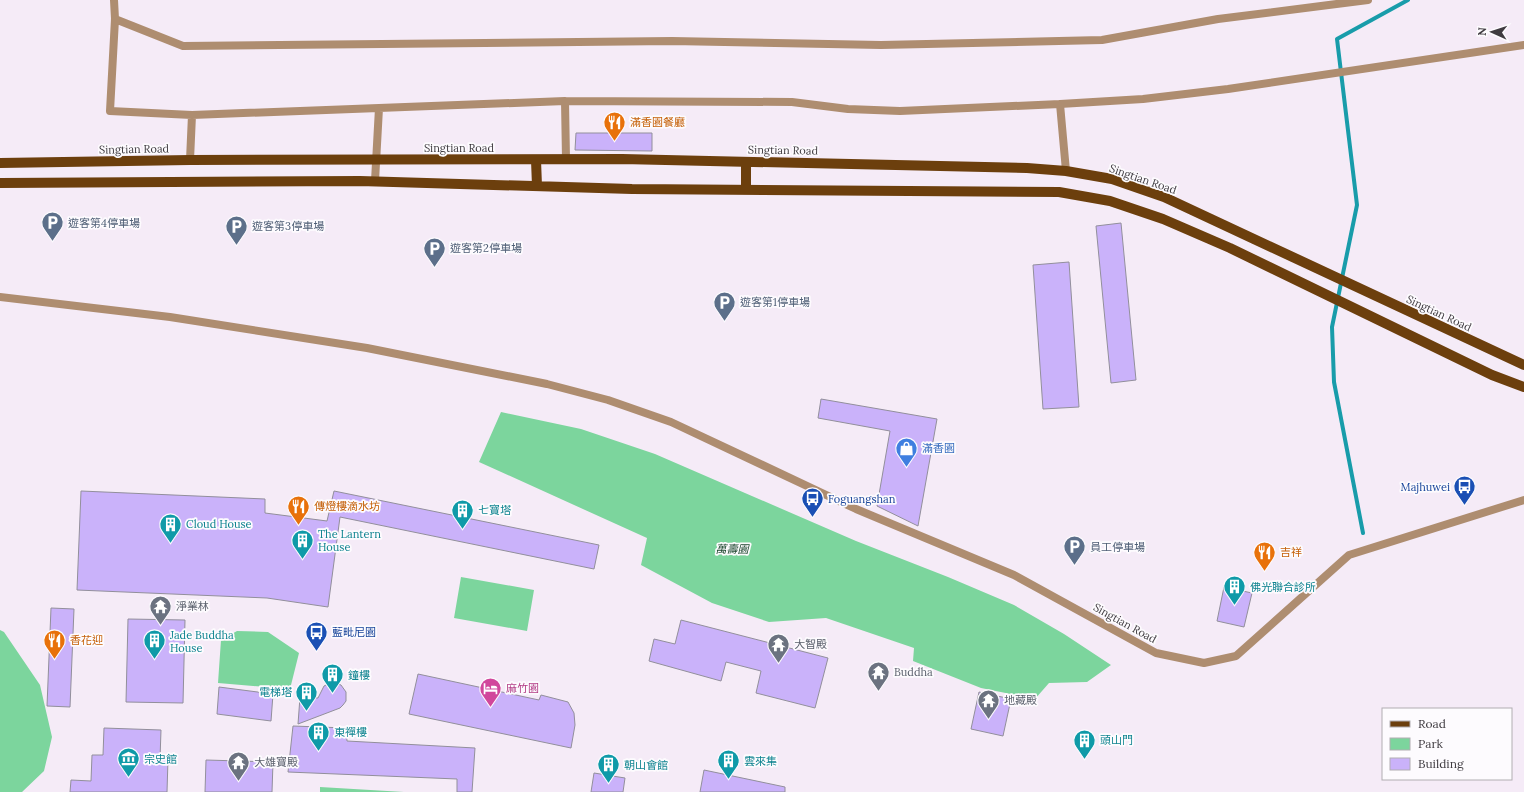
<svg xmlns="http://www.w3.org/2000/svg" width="1524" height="792" viewBox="0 0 1524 792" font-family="Lora,'Noto Sans TC',serif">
<rect width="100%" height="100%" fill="#f5ebf7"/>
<path fill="#7cd59d" d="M501,412L581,429L655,454L856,541L948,577L1014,605L1064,634L1111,665L1087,682L1049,683L1035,699L981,688L913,661L914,648L826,618L769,622L712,603L641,565L647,538L479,462Z
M461,577L534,590L527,631L454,618Z
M0,630L4,632L40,685L52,737L44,771L22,792H0Z
M237,631L268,632L299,653L290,689L218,683L221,640Z
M320,787L404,792H320Z"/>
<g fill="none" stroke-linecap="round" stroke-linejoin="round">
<path stroke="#189caa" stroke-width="4" d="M1363,533L1334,382L1332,327L1357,205L1337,39L1408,0"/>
</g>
<path fill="#cab2fa" stroke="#928f9b" d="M576,133H652V151L575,150Z
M1121,223L1136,380L1111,383L1096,226Z
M1069,262L1079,407L1043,409L1033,265Z
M821,399L937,419L918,526L877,506L890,431L818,418Z
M81,491L265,499V513L327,521L334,491L599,545L594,569L340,517L328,607L267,598L77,590Z
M1224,587L1252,593L1244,627L1217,621Z
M51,608L74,609L70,707L47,706Z
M128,619L185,620L183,703L126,702Z
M681,620L828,658L815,708L756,693L761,671L726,662L721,681L649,661L654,639L675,644Z
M418,674L539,700L541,695L568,702L574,713L575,725L571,748L409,714Z
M332,682L341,685L346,692V701L343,705L340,708L298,724L300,697L318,698L324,686Z
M219,687L273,694L271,721L217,714Z
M979,692L1011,699L1003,736L971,729Z
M293,726L346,728L347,741L475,748L472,792H457V779L288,772Z
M104,728L161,730L160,759H168L167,792H70L71,780L91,781L92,755H103Z
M206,760L273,762L272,792H205Z
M704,770L785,787V792H700Z
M594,773L625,778L623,792H591Z"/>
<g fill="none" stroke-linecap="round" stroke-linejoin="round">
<path stroke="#ae8d70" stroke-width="8" d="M114,0L115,19L110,111L192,115L190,160
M115,19L183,46L672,41L881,45L1102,40L1218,19L1368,0
M565,101L566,159
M1060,104L1066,171
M192,115L565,101L792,102L848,109L900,111L1060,104L1143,99L1228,89L1524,45
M375,181L379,108"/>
<path stroke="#ae8d70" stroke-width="8" d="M0,297L170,317L367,348L547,384L608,400L671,422L856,509L1014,575L1156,653L1204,663L1236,656L1349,555L1524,500"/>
<path stroke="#6c3f0d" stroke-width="10" d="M536,160L537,186
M746,162V190
M0,163L190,160L622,159L1027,168L1066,171L1112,179L1164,197L1524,365
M0,183L360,181L632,189L1059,192L1110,201L1163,219L1230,248L1492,375L1524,387"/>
</g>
<defs>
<symbol id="restaurant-pin" viewBox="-11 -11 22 30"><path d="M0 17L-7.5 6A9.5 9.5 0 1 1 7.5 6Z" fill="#e8710a" stroke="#fdfbfe"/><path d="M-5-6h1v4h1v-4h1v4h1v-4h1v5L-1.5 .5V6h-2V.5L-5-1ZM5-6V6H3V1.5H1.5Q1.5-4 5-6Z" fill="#fff"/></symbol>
<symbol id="parking-pin" viewBox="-11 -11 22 30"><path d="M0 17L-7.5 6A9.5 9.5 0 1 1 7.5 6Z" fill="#5c6f8a" stroke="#fdfbfe"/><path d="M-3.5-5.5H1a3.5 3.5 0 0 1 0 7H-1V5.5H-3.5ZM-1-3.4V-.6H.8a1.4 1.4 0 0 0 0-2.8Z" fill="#fff"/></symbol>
<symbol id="shop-pin" viewBox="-11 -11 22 30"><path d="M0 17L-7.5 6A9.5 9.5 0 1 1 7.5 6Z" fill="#3f7fe0" stroke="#fdfbfe"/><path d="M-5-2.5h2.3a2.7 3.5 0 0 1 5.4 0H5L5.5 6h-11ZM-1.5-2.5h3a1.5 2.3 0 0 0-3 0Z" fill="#fff"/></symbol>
<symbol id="bus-pin" viewBox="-11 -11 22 30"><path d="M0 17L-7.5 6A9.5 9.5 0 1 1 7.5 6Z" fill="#1a4fb4" stroke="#fdfbfe"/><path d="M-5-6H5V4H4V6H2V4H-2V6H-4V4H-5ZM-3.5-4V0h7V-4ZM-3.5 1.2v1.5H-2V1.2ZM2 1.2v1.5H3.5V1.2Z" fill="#fff"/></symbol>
<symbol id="building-pin" viewBox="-11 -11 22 30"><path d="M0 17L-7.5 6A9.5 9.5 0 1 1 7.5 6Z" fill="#0f9aa8" stroke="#fdfbfe"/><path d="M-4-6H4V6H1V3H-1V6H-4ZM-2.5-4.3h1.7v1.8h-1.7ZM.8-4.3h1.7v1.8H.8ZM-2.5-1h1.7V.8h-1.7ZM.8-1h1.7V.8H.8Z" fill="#fff"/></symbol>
<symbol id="temple-pin" viewBox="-11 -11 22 30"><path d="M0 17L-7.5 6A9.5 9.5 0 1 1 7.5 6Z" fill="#6b7280" stroke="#fdfbfe"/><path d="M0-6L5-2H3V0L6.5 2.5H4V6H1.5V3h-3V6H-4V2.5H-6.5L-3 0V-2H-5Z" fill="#fff"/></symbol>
<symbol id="hotel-pin" viewBox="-11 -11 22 30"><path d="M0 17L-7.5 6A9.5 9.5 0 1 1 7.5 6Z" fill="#d1479c" stroke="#fdfbfe"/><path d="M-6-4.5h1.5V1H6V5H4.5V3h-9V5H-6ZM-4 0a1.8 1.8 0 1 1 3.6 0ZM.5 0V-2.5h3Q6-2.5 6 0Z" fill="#fff"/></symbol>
<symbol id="museum-pin" viewBox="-11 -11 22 30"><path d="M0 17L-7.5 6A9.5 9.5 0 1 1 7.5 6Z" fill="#0f9aa8" stroke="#fdfbfe"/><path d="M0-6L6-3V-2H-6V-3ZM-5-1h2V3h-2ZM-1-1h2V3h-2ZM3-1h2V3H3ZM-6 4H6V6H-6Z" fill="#fff"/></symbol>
</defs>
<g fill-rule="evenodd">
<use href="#restaurant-pin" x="602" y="110" width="25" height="34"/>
<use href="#parking-pin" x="40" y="210" width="25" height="34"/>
<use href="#parking-pin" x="224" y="214" width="25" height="34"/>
<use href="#parking-pin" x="422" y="236" width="25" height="34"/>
<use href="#parking-pin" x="712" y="290" width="25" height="34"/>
<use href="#shop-pin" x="894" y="436" width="25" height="34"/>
<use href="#bus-pin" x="1452" y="474" width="25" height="34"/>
<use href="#bus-pin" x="800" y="486" width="25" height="34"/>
<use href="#restaurant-pin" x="286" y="494" width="25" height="34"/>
<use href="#building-pin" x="450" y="498" width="25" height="34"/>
<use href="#building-pin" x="158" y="512" width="25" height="34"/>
<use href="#building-pin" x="290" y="528" width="25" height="34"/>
<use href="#parking-pin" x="1062" y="534" width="25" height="34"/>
<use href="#restaurant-pin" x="1252" y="540" width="25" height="34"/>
<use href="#building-pin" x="1222" y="574" width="25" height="34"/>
<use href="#temple-pin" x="148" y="594" width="25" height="34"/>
<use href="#bus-pin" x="304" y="620" width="25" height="34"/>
<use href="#restaurant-pin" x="42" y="628" width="25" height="34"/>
<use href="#building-pin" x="142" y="628" width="25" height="34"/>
<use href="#temple-pin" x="766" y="632" width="25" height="34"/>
<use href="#temple-pin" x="866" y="660" width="25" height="34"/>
<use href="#building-pin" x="320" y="662" width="25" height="34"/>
<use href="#hotel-pin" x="478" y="676" width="25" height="34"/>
<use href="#building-pin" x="294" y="680" width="25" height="34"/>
<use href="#temple-pin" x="976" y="688" width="25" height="34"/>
<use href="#building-pin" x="306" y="720" width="25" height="34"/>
<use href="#building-pin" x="1072" y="728" width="25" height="34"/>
<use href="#museum-pin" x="116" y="746" width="25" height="34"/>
<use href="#building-pin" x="716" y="748" width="25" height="34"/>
<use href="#temple-pin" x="226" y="750" width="25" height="34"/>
<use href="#building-pin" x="596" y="752" width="25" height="34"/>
</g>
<g text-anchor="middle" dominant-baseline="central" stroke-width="3.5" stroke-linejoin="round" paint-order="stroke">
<g font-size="11" fill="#c56008" stroke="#fdfbfe" text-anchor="start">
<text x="630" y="122">滿香園餐廳</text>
<text x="314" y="506">傳燈樓滴水坊</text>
<text x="1280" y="552">吉祥</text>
<text x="70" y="640">香花迎</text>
</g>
<g font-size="11" fill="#3f3b40" stroke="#fdfbfe">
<text x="459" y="148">Singtian Road</text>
<text transform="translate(134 149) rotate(-1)">Singtian Road</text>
<text transform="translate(783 150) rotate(1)">Singtian Road</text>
<text transform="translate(1143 179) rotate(19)">Singtian Road</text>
<text transform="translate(1439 313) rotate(25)">Singtian Road</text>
<text transform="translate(1125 623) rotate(29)">Singtian Road</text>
</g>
<g font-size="11" fill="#4e5e75" stroke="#fdfbfe" text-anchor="start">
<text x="68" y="223">遊客第4停車場</text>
<text x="252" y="226">遊客第3停車場</text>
<text x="450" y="248">遊客第2停車場</text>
<text x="740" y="302">遊客第1停車場</text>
<text x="1090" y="547">員工停車場</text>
</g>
<g font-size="11" fill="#366cbe" stroke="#fdfbfe" text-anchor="start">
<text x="922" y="448">滿香園</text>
</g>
<g font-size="11" fill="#164399" stroke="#fdfbfe" text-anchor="start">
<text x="1450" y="487" text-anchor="end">Majhuwei</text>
<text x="828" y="499">Foguangshan</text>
<text x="332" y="632">藍毗尼園</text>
</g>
<g font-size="11" fill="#0d838f" stroke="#fdfbfe" text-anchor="start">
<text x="478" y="510">七寶塔</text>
<text x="186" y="524">Cloud House</text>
<text x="318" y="534">The Lantern<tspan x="318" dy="13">House</tspan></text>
<text x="1250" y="587">佛光聯合診所</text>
<text x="170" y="635">Jade Buddha<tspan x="170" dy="13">House</tspan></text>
<text x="348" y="675">鐘樓</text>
<text x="292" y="692" text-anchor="end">電梯塔</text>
<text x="334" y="732">東禪樓</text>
<text x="1100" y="740">頭山門</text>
<text x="144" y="759">宗史館</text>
<text x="744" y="761">雲來集</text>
<text x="624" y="765">朝山會館</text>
</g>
<g font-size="11" font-style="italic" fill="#1d472e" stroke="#fdfbfe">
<text x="732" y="549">萬壽園</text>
</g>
<g font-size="11" fill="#5b616d" stroke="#fdfbfe" text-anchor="start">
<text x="176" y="606">淨業林</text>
<text x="794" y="644">大智殿</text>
<text x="894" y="672">Buddha</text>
<text x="1004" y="700">地藏殿</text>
<text x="254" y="762">大雄寶殿</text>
</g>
<g font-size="11" fill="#b23c85" stroke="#fdfbfe" text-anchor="start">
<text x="506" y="688">麻竹園</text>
</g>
</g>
<rect x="1382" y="708" width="130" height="72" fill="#fdfbfe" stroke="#b1aeb2"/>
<rect x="1390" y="721" width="20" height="6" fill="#6c3f0d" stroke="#b1aeb2"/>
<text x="1418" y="728" font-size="12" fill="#3f3b40">Road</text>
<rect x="1390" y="738" width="20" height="12" fill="#7cd59d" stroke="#b1aeb2"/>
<text x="1418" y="748" font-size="12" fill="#3f3b40">Park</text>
<rect x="1390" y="758" width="20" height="12" fill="#cab2fa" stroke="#b1aeb2"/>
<text x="1418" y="768" font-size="12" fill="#3f3b40">Building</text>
<g transform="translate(1492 32) rotate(273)" stroke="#fdfbfe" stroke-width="3" paint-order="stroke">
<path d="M0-3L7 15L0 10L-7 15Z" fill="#3f3b40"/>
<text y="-6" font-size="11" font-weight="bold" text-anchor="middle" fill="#3f3b40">N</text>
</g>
</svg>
